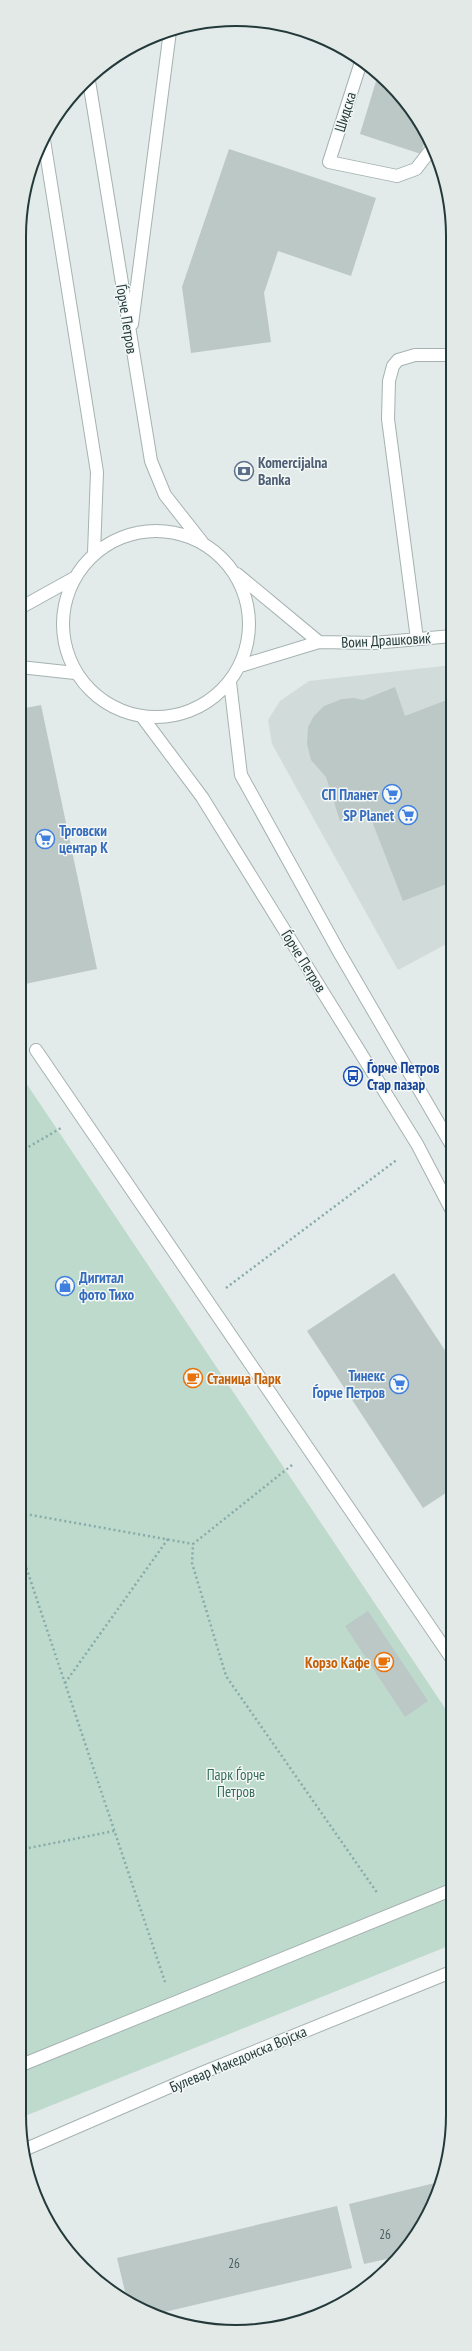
<svg xmlns="http://www.w3.org/2000/svg" width="472" height="2351" viewBox="0 0 472 2351" font-family="'PT Sans Narrow',sans-serif">
<rect width="100%" height="100%" fill="#e2ebe9"/>
<path fill="#d1dbd9" d="M452,665V941L398,970L272,744L268,720L280,701L309,681Z"/>
<path fill="#bedacc" d="M20,1074L451,1717V1945L20,2118Z"/>
<path fill="#bbc8c6" d="M377,78L390,83L426,137L421,154L360,134Z
M229,149L376,198L351,276L278,251L264,293L271,342L191,353L182,287Z
M395,687L405,716L452,698V882L403,901L368,811L340,821L326,777L311,760L307,744L308,727L314,716L324,706L342,699L354,698L363,700Z
M41,705L97,969L20,985V709Z
M394,1273L452,1361V1489L423,1508L307,1331Z
M368,1611L428,1701L405,1717L345,1626Z
M439,2182L431,2211L396,2257L364,2264L349,2204Z
M337,2206L352,2268L156,2314L140,2310L127,2300L117,2258Z"/>
<g fill="none" stroke-linecap="round" stroke-linejoin="round">
<defs>
<path id="minor" d="M361,62L329,162L397,176L416,169L433,147
M89,81L151,461L165,495L202,542
M44,140L97,472L94,553
M132,324L170,31
M63 624a93 93 0 1 1 186 0a93 93 0 1 1-186 0Z
M237,574L319,642
M20,608L74,578
M417,639L388,419L389,381L393,366L398,360L415,355H452
M240,666L319,642L374,643L452,636
M20,667L75,673
M230,682L241,775L339,952L452,1146
M143,718L202,797L417,1144L452,1211
M36,1050L452,1659
M19,2066L451,1890
M26,2149L204,2072L451,1972"/>
</defs>
<use href="#minor" stroke="#a5b2b1" stroke-width="14"/>
<path stroke="#86aba9" stroke-width="2.5" stroke-dasharray="2 3" stroke-linecap="butt" d="M20,1152L61,1128
M226,1288L398,1159
M292,1465L193,1544L192,1563L226,1676L378,1894
M20,1513L193,1544
M20,1549L165,1982
M65,1683L168,1539
M19,1850L114,1831"/>
<use href="#minor" stroke="#fff" stroke-width="12"/>
</g>
<defs>
<symbol id="bank-ring" viewBox="-11 -11 22 22"><circle r="9.5" fill="#f3f8f6" stroke="#5c6f8a" stroke-width="1.5"/><path d="M-6-4H6V4H-6ZM0-2.3a2.3 2.3 0 1 0 0 4.6a2.3 2.3 0 1 0 0-4.6Z" fill="#5c6f8a"/></symbol>
<symbol id="supermarket-ring" viewBox="-11 -11 22 22"><circle r="9.5" fill="#f3f8f6" stroke="#3f7fe0" stroke-width="1.5"/><path d="M-6-5.5h2.5l.6 2H6L4.5 2H-2.5L-4.4-4H-6ZM-1.5 3.2a1.3 1.3 0 1 0 .1 0ZM3 3.2a1.3 1.3 0 1 0 .1 0Z" fill="#3f7fe0"/></symbol>
<symbol id="bus-ring" viewBox="-11 -11 22 22"><circle r="9.5" fill="#f3f8f6" stroke="#1a4fb4" stroke-width="1.5"/><path d="M-5-6H5V4H4V6H2V4H-2V6H-4V4H-5ZM-3.5-4V0h7V-4ZM-3.5 1.2v1.5H-2V1.2ZM2 1.2v1.5H3.5V1.2Z" fill="#1a4fb4"/></symbol>
<symbol id="shop-ring" viewBox="-11 -11 22 22"><circle r="9.5" fill="#f3f8f6" stroke="#3f7fe0" stroke-width="1.5"/><path d="M-5-2.5h2.3a2.7 3.5 0 0 1 5.4 0H5L5.5 6h-11ZM-1.5-2.5h3a1.5 2.3 0 0 0-3 0Z" fill="#3f7fe0"/></symbol>
<symbol id="cafe-ring" viewBox="-11 -11 22 22"><circle r="9.5" fill="#f3f8f6" stroke="#e8710a" stroke-width="1.5"/><path d="M-5.5-4.5H6V0H3Q3 3.5 0 3.5H-2.5Q-5.5 3.5-5.5 0ZM3-3.2v2h1.7v-2ZM-6 4.5H4V6H-6Z" fill="#e8710a"/></symbol>
</defs>
<g fill-rule="evenodd">
<use href="#bank-ring" x="233" y="460" width="22" height="22"/>
<use href="#supermarket-ring" x="381" y="783" width="22" height="22"/>
<use href="#supermarket-ring" x="397" y="804" width="22" height="22"/>
<use href="#supermarket-ring" x="34" y="828" width="22" height="22"/>
<use href="#bus-ring" x="342" y="1065" width="22" height="22"/>
<use href="#shop-ring" x="54" y="1275" width="22" height="22"/>
<use href="#cafe-ring" x="182" y="1367" width="22" height="22"/>
<use href="#supermarket-ring" x="388" y="1373" width="22" height="22"/>
<use href="#cafe-ring" x="373" y="1651" width="22" height="22"/>
</g>
<g text-anchor="middle" dominant-baseline="central" stroke-width="3" stroke-linejoin="round" paint-order="stroke">
<g font-size="13" fill="#4a5e5d">
<text x="385" y="2234">26</text>
<text x="234" y="2263">26</text>
</g>
<g font-size="15" fill="#243a3a" stroke="#f3f8f6">
<text transform="translate(345 112) rotate(-73)">Шидска</text>
<text transform="translate(127 319) rotate(81)">Ѓорче Петров</text>
<text transform="translate(386 640) rotate(-3)">Воин Драшковиќ</text>
<text transform="translate(304 961) rotate(58)">Ѓорче Петров</text>
<text transform="translate(238 2059) rotate(-23)">Булевар Македонска Војска</text>
</g>
<g font-size="15" font-weight="bold" fill="#4e5e75" stroke="#f3f8f6" text-anchor="start">
<text x="258" y="462">Komercijalna<tspan x="258" dy="17">Banka</tspan></text>
</g>
<g font-size="15" font-weight="bold" fill="#366cbe" stroke="#f3f8f6" text-anchor="end">
<text x="378" y="794">СП Планет</text>
<text x="394" y="815">SP Planet</text>
<text x="59" y="830" text-anchor="start">Трговски<tspan x="59" dy="17">центар К</tspan></text>
<text x="79" y="1277" text-anchor="start">Дигитал<tspan x="79" dy="17">фото Тихо</tspan></text>
<text x="385" y="1375">Тинекс<tspan x="385" dy="17">Ѓорче Петров</tspan></text>
</g>
<g font-size="15" font-weight="bold" fill="#164399" stroke="#f3f8f6" text-anchor="start">
<text x="367" y="1067">Ѓорче Петров<tspan x="367" dy="17">Стар пазар</tspan></text>
</g>
<g font-size="15" font-weight="bold" fill="#c56008" stroke="#f3f8f6" text-anchor="start">
<text x="207" y="1378">Станица Парк</text>
<text x="370" y="1662" text-anchor="end">Корзо Кафе</text>
</g>
<g font-size="15" fill="#336c58" stroke="#f3f8f6">
<text x="236" y="1774">Парк Ѓорче<tspan x="236" dy="17">Петров</tspan></text>
</g>
</g>
<path d="M0 0H472V2351H0ZM236 26H236A210 210 0 0 1 446 236V2115A210 210 0 0 1 236 2325H236A210 210 0 0 1 26 2115V236A210 210 0 0 1 236 26Z" fill="#e2e9e7" fill-rule="evenodd"/>
<path fill="none" stroke="#243a3a" stroke-width="2" d="M236 26H236A210 210 0 0 1 446 236V2115A210 210 0 0 1 236 2325H236A210 210 0 0 1 26 2115V236A210 210 0 0 1 236 26Z"/>
</svg>
